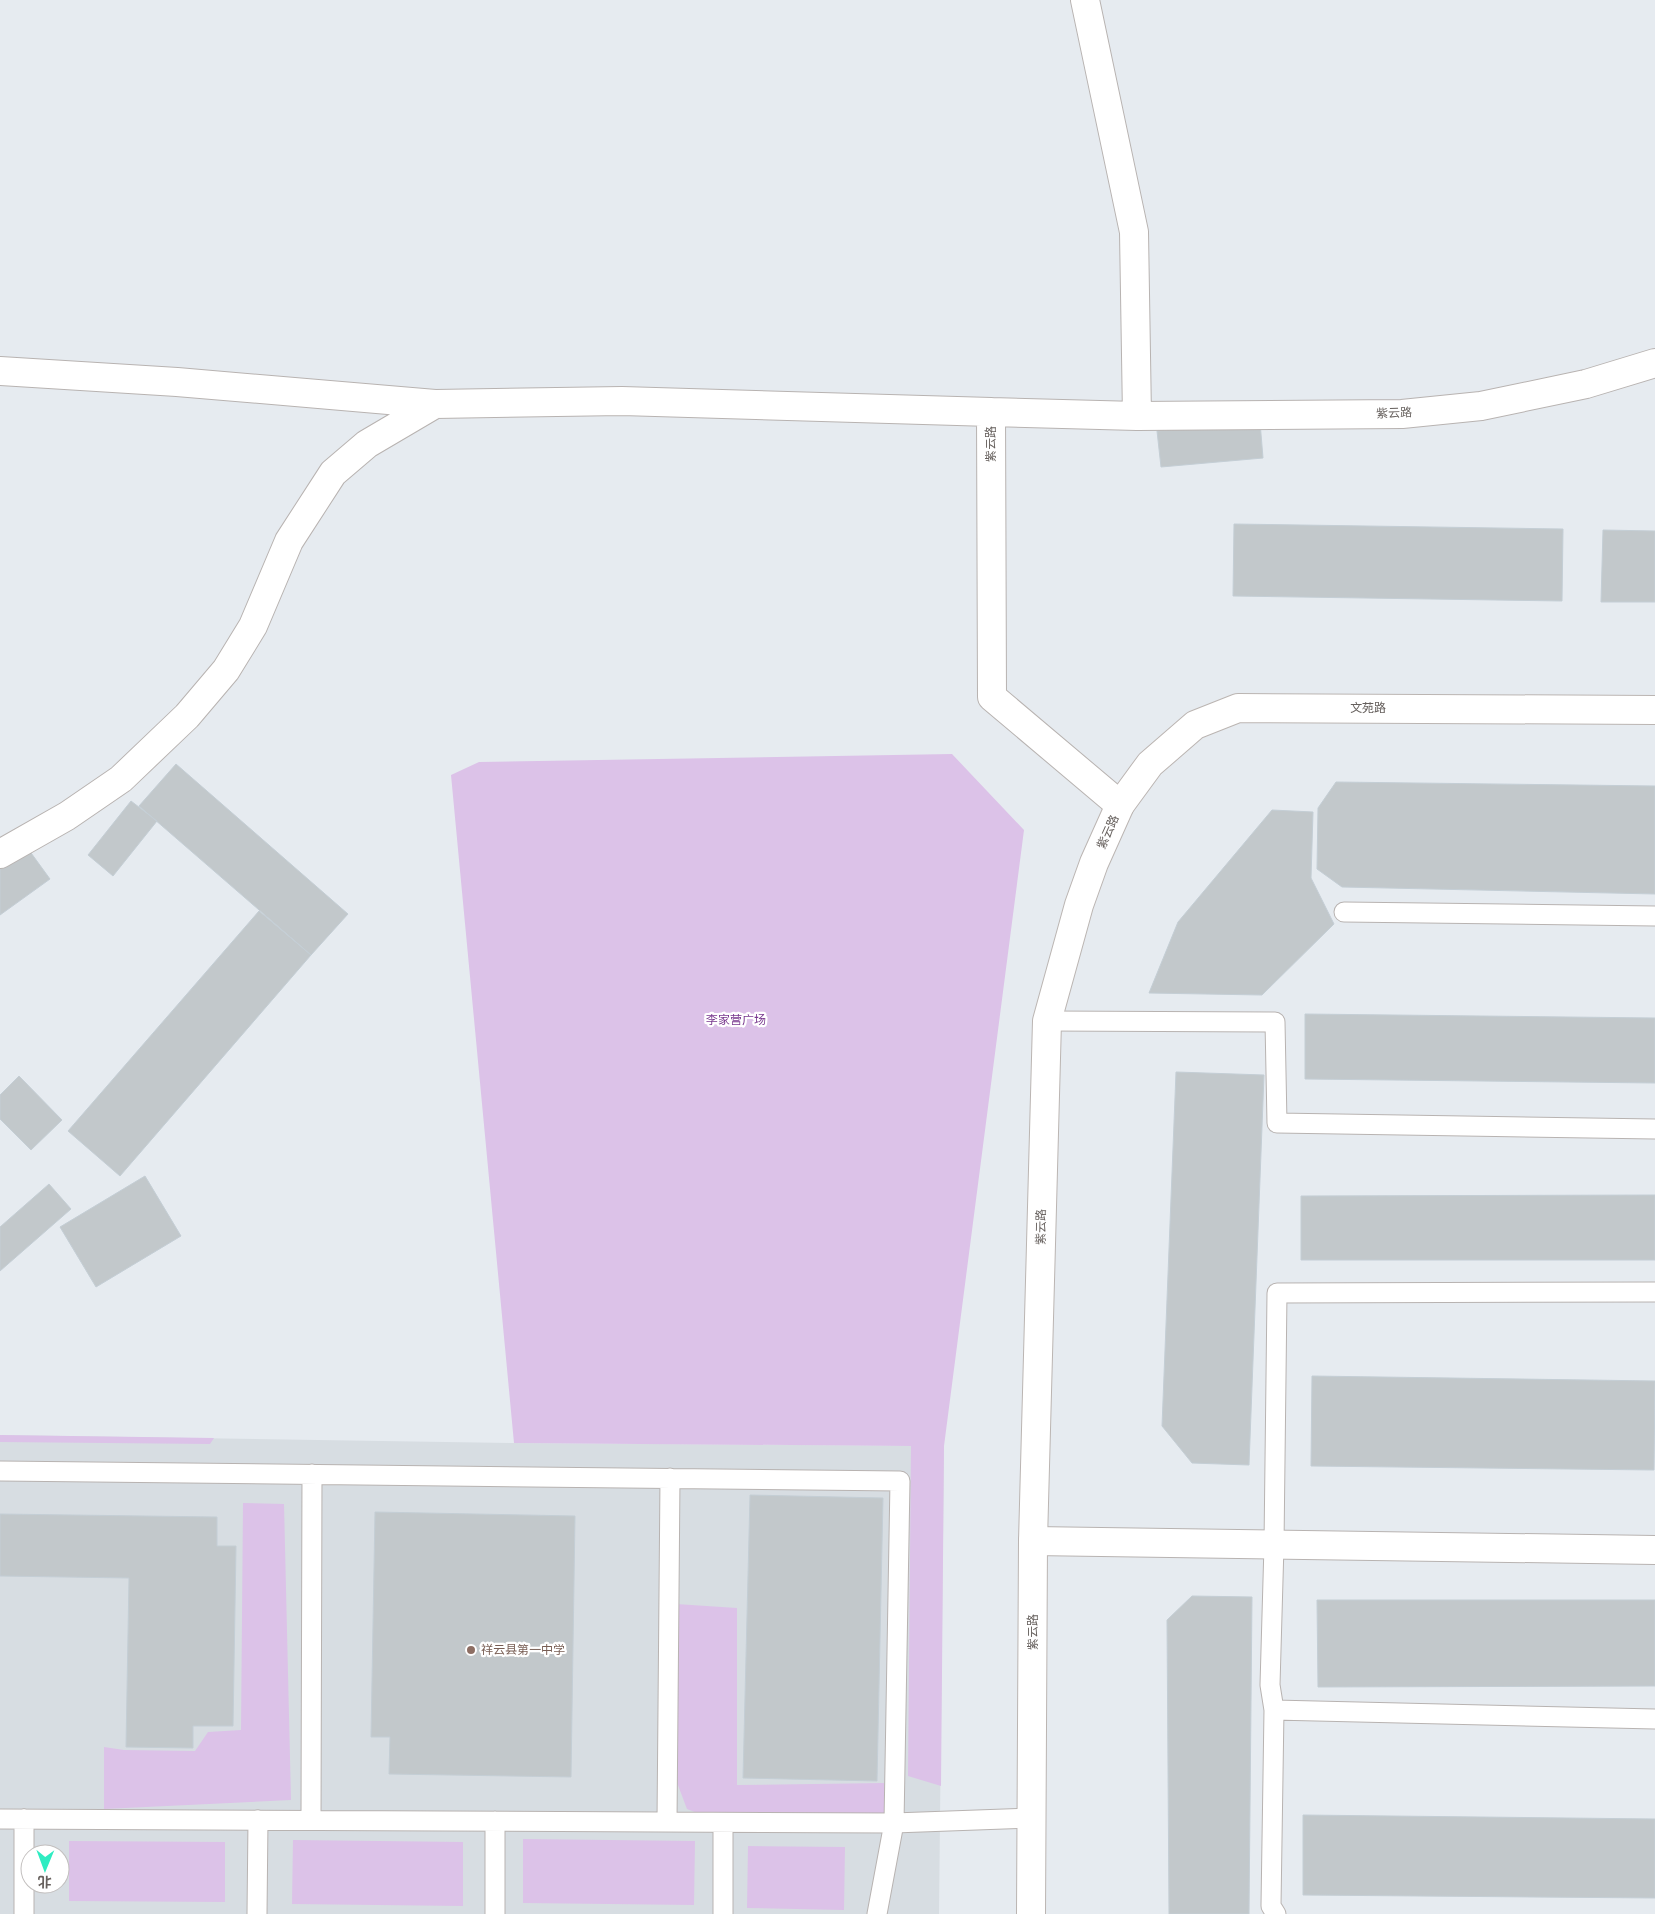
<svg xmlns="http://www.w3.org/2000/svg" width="1655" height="1914" viewBox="0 0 1655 1914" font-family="'Fira Sans Condensed','Noto Sans SC',sans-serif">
<rect width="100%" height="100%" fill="#e6ebf0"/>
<path fill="#d7dde2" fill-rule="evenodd" d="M0,1435L514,1443L944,1446L939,1914H0ZM30,1854H60V1884H30Z"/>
<path fill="#dcc2e8" d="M952,754L1024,830L944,1446L941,1786L908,1776L911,1446L514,1443L451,775L479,762Z
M0,1435L214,1438L210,1444L0,1442Z
M243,1503L284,1504L291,1800L104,1809V1747L124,1750L195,1751L208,1732L241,1730Z
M676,1604L737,1608V1785L884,1783L885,1816H705L687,1809L673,1772Z
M523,1839L695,1841L694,1905L523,1903Z
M293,1840L463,1842V1906L292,1904Z
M69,1841L225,1842V1902L69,1901Z
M748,1846L845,1847L844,1910L747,1908Z"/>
<path fill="#c2c8cb" stroke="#c4ced5" d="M1260,422L1263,458L1161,467L1157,431Z
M1234,524L1563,529L1562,601L1233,596Z
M1603,530L1655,531V602H1601Z
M176,764L348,914L311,955L139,806Z
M1336,782L1655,786V894L1342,887L1317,869L1318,808Z
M131,801L157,821L113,876L88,855Z
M1272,810L1313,812L1311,878L1334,924L1262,995L1149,993L1178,922Z
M26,846L50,879L0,915V865Z
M259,911L311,955L120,1176L68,1131Z
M1305,1014L1655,1018V1083L1305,1079Z
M1176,1072L1264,1075L1249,1465L1192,1463L1162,1426Z
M19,1076L62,1120L31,1150L0,1119V1095Z
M145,1176L181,1236L96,1287L60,1227Z
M49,1184L71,1209L0,1271V1227Z
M1655,1195V1260H1301V1196Z
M1312,1376L1655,1381L1654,1470L1311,1466Z
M750,1495L883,1498L877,1781L743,1778Z
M375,1512L575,1516L571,1777L389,1774L390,1737H371Z
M0,1514L217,1517V1546H236L233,1726H193V1748L126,1747L129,1578L0,1576Z
M1192,1596L1252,1597L1249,1914H1169L1167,1620Z
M1317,1600H1655V1686L1318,1687Z
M1303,1815L1655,1819V1898L1303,1895Z"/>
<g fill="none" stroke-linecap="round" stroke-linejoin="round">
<defs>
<path id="lane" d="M1344,912L1655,916
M1047,1021L1275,1022L1277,1123L1655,1129
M1655,1292L1277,1293L1274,1545L1270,1685L1274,1710L1655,1719
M0,1471L900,1481L894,1823L877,1914
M1274,1710L1271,1906L1276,1914
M0,1819L894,1823L1031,1818
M311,1820L312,1474
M667,1822L670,1478
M24,1914V1819
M257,1914L258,1820
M495,1914V1821
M723,1914V1823"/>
<path id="street" d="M1085,0L1134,232L1137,416
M0,371L177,382L435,404L622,401L991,412
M1120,805L992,697L991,412L1137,416L1402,414L1481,406L1586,384L1655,363
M0,854L67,816L121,779L187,716L226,670L253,626L289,541L333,473L367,444L435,404
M1033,1541L1655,1550"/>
<path id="secondary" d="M1031,1914L1033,1541L1047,1021L1079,905L1094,863L1120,805L1150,764L1195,725L1238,708L1655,710"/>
</defs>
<use href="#lane" stroke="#b8b3b1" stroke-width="21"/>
<use href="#street" stroke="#b8b3b1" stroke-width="30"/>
<use href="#secondary" stroke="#bbb5b2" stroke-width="30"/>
<use href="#lane" stroke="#fff" stroke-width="19"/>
<use href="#street" stroke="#fff" stroke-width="28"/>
<use href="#secondary" stroke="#fff" stroke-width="28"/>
</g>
<circle fill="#8d6e63" stroke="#fff" stroke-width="2" cx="471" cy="1650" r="5"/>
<g text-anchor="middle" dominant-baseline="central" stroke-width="4.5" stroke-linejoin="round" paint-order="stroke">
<g font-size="12" fill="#66605d" stroke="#fff">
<text transform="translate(1394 413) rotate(-2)">紫云路</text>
<text transform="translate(991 444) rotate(-90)">紫云路</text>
<text x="1368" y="708">文苑路</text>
<text transform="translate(1108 832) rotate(-66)">紫云路</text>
<text transform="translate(1041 1227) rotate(-89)">紫云路</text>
<text transform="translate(1033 1632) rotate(-90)">紫云路</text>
</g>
<g font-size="12" fill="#77368d" stroke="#fff">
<text x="736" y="1020">李家营广场</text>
</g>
<g font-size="12" fill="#785e54" stroke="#fff" text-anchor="start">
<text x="481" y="1650">祥云县第一中学</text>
</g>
</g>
<g transform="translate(45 1869) rotate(181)"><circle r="24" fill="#ffffff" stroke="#c2bfbe"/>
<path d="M0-4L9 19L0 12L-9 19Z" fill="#2fecc2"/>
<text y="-8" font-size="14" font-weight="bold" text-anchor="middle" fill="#66605d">北</text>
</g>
</svg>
